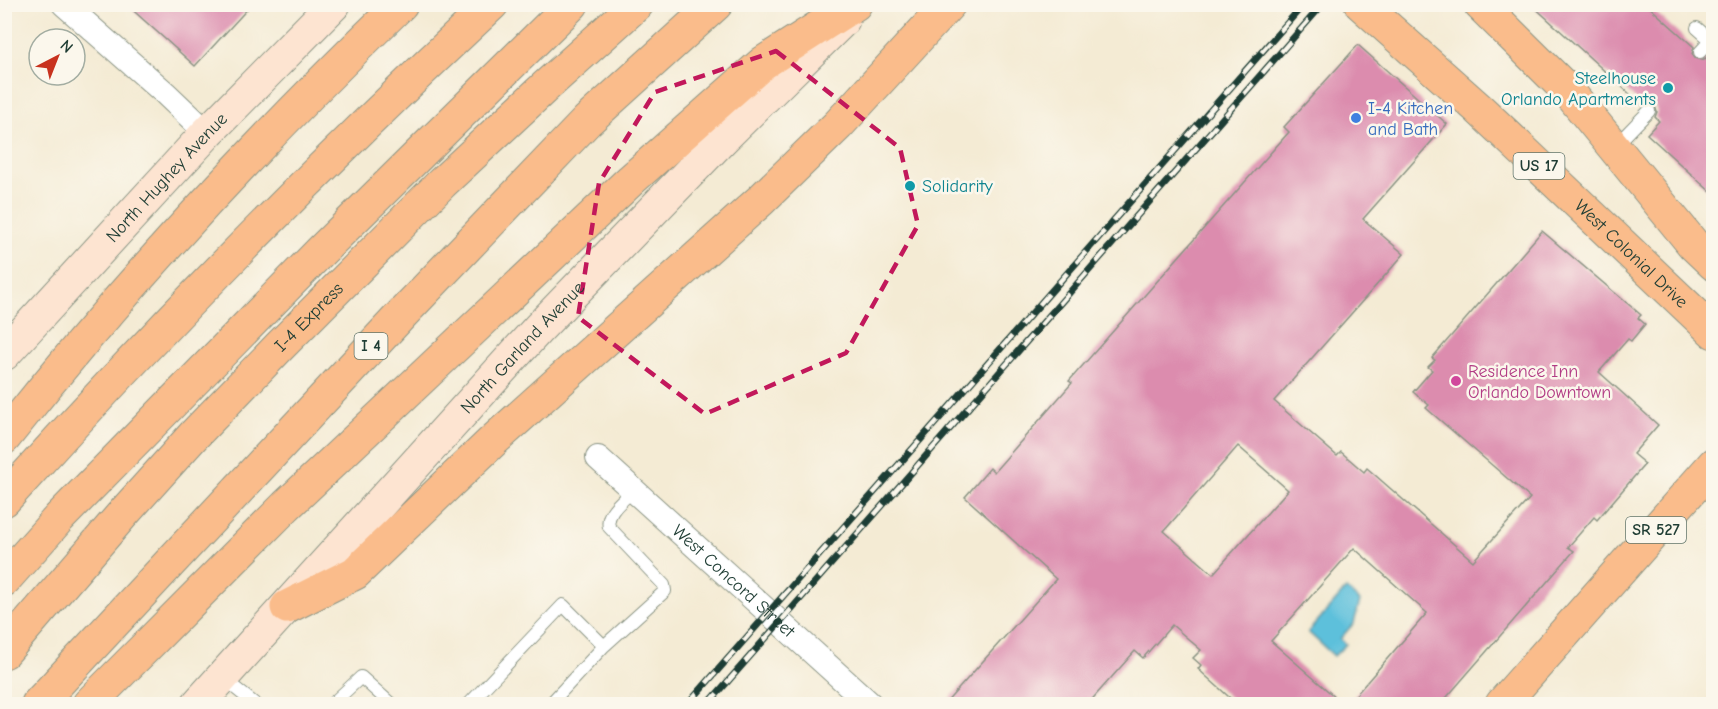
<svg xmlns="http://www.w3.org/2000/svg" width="1718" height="709" viewBox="0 0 1718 709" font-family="'Comic Neue',sans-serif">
<rect width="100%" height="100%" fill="#fbf7ec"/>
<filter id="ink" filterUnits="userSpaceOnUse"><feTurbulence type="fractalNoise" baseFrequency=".0167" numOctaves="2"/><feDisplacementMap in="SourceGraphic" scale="12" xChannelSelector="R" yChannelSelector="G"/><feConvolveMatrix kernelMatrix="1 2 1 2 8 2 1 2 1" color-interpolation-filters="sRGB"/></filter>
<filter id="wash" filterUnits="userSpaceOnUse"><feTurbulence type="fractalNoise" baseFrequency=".008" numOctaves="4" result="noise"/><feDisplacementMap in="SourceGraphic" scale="24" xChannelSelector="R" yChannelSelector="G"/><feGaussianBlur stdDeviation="1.35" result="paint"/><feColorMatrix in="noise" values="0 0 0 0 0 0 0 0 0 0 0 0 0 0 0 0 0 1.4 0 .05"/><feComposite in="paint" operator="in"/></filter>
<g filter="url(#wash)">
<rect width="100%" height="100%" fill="#f4ebd4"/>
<path fill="#5dc0db" stroke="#3e7e88" stroke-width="1.5" d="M1346,589L1360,601L1354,623L1340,639L1346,644L1334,656L1308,632Z"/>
<g id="blocks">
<path fill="#dc8cae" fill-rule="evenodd" d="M126,4H252L195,66Z
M1531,4H1646L1694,47L1692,54L1695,58L1702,60L1706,58L1713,65V194L1647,134L1659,121L1655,117L1657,112L1655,106L1647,103L1643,106Z
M1358,45L1447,124L1363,219L1404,254L1274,401L1337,456L1341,452L1364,472L1367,468L1473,561L1530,498L1426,408L1429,405L1413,392L1432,370L1428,367L1435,360L1432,358L1542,231L1641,315L1638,318L1645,324L1631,341L1628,339L1599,372L1658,425L1633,454L1645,464L1597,520L1594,517L1568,547L1574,551L1440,705H1347L1427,613L1354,548L1271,641L1344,705H1238L1198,669L1201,665L1193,658L1201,650L1172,625L1143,658L1135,651L1087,705H944L1056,579L965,497L990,468L994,472L1072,383L1069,381L1289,132L1284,127ZM1238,446L1288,490L1213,574L1164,531Z"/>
</g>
</g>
<g filter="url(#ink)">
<use href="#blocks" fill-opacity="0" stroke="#8a9484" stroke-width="1.5"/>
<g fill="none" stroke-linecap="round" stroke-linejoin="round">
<defs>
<path id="lane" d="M1697,28L1714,43
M1700,52L1711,40
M1615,146L1649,111
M604,646L665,591L664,585L609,527C605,512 624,500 633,490
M224,679L255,704
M332,704L361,677L391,704
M469,704L563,605L604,646L550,704"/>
<g id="street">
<path d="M64,4L165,93L207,133"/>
<path id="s1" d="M598,458L870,704"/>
</g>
<g id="secondary">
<path id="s2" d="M4,354L207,133L334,4"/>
<path id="s3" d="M198,704L538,329L721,140L843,20"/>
</g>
<path id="primary" d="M1502,704L1714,464"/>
<g id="highway">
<path id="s4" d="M1361,4L1479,109L1714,332"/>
<path d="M1480,4L1568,91L1693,244L1714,264"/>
<path d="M4,438C125,285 260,140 401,4"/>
<path d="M4,500C159,328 323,162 492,4"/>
<path d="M4,580L59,518L321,251L572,4"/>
<path d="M287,607L355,573L494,440L761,200L838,125L949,4"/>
<path id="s5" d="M4,652L121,516L194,435L279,347L442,183L546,86L637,4"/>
<path d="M38,704L404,312L587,121L716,4"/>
<path d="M89,704L286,506L631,180L763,63L855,4"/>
</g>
</defs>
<use href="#lane" stroke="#8a9484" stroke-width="14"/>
<use href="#street" stroke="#8a9484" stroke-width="26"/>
<use href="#secondary" stroke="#8a9484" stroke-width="35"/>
<use href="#primary" stroke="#8a9484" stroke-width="35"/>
<use href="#highway" stroke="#8a9484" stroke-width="35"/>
<use href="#lane" stroke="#fff" stroke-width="12"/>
<use href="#street" stroke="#fff" stroke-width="24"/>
<use href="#secondary" stroke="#fde4d1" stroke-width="33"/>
<use href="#primary" stroke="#fabc8b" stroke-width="33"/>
<use href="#highway" stroke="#fabc8b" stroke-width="33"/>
<defs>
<path id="rail" d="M688,704L1304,4
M708,704L1323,4"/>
</defs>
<use href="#rail" stroke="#1f3d34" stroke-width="7"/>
<use href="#rail" stroke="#fbf7ec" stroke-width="4.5" stroke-dasharray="14" stroke-linecap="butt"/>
</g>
</g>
<path fill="none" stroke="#c2185b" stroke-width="4.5" stroke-dasharray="12 8" stroke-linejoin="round" d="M776,51L900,148L918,225L846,353L705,414L578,317L599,183L655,92Z"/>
<g fill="#0f9aa8" stroke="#fbf7ec" stroke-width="2">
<circle cx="1668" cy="88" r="6"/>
<circle cx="910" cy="186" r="6"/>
</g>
<circle fill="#3f7fe0" stroke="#fbf7ec" stroke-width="2" cx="1356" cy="118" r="6"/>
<circle fill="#d1479c" stroke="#fbf7ec" stroke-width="2" cx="1456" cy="381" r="6"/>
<g text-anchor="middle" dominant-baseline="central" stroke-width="5" stroke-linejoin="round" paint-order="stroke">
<g fill="#fbf7ec" stroke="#61756b" stroke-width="1.5">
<rect x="1513.5" y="153" width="51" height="26" rx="4.5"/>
<rect x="354.5" y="333" width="33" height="26" rx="4.5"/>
<rect x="1626" y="517" width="60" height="26" rx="4.5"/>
</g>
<g font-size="16" font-weight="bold" fill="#1f3d34">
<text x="1539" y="166">US 17</text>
<text x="371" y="346">I 4</text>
<text x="1656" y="530">SR 527</text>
</g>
<g font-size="18" fill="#0d838f" stroke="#fbf7ec" text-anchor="end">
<text x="1656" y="78">Steelhouse<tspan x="1656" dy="21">Orlando Apartments</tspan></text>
<text x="922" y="186" text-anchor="start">Solidarity</text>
</g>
<g font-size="18" fill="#366cbe" stroke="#fbf7ec" text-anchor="start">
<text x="1368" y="108">I-4 Kitchen<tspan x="1368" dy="21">and Bath</tspan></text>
</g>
<g font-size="18" fill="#1f3d34" stroke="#fbf7ec">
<text stroke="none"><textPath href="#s2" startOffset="240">North Hughey Avenue</textPath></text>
<text stroke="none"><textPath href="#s4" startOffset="368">West Colonial Drive</textPath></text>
<text stroke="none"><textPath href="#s5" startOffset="453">I-4 Express</textPath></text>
<text stroke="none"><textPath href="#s3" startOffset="482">North Garland Avenue</textPath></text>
<text stroke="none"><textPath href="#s1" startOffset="183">West Concord Street</textPath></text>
</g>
<g font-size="18" fill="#b23c85" stroke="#fbf7ec" text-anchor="start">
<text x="1468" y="371">Residence Inn<tspan x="1468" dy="21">Orlando Downtown</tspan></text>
</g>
</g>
<rect width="1718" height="709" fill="none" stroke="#fbf7ec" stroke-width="24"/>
<g transform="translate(57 57) rotate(42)"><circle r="28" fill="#fbf7ec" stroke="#a3ada2" stroke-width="1.5"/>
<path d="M0-4.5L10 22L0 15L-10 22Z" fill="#c8321e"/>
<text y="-9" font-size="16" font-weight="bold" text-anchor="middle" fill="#1f3d34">N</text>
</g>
</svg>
